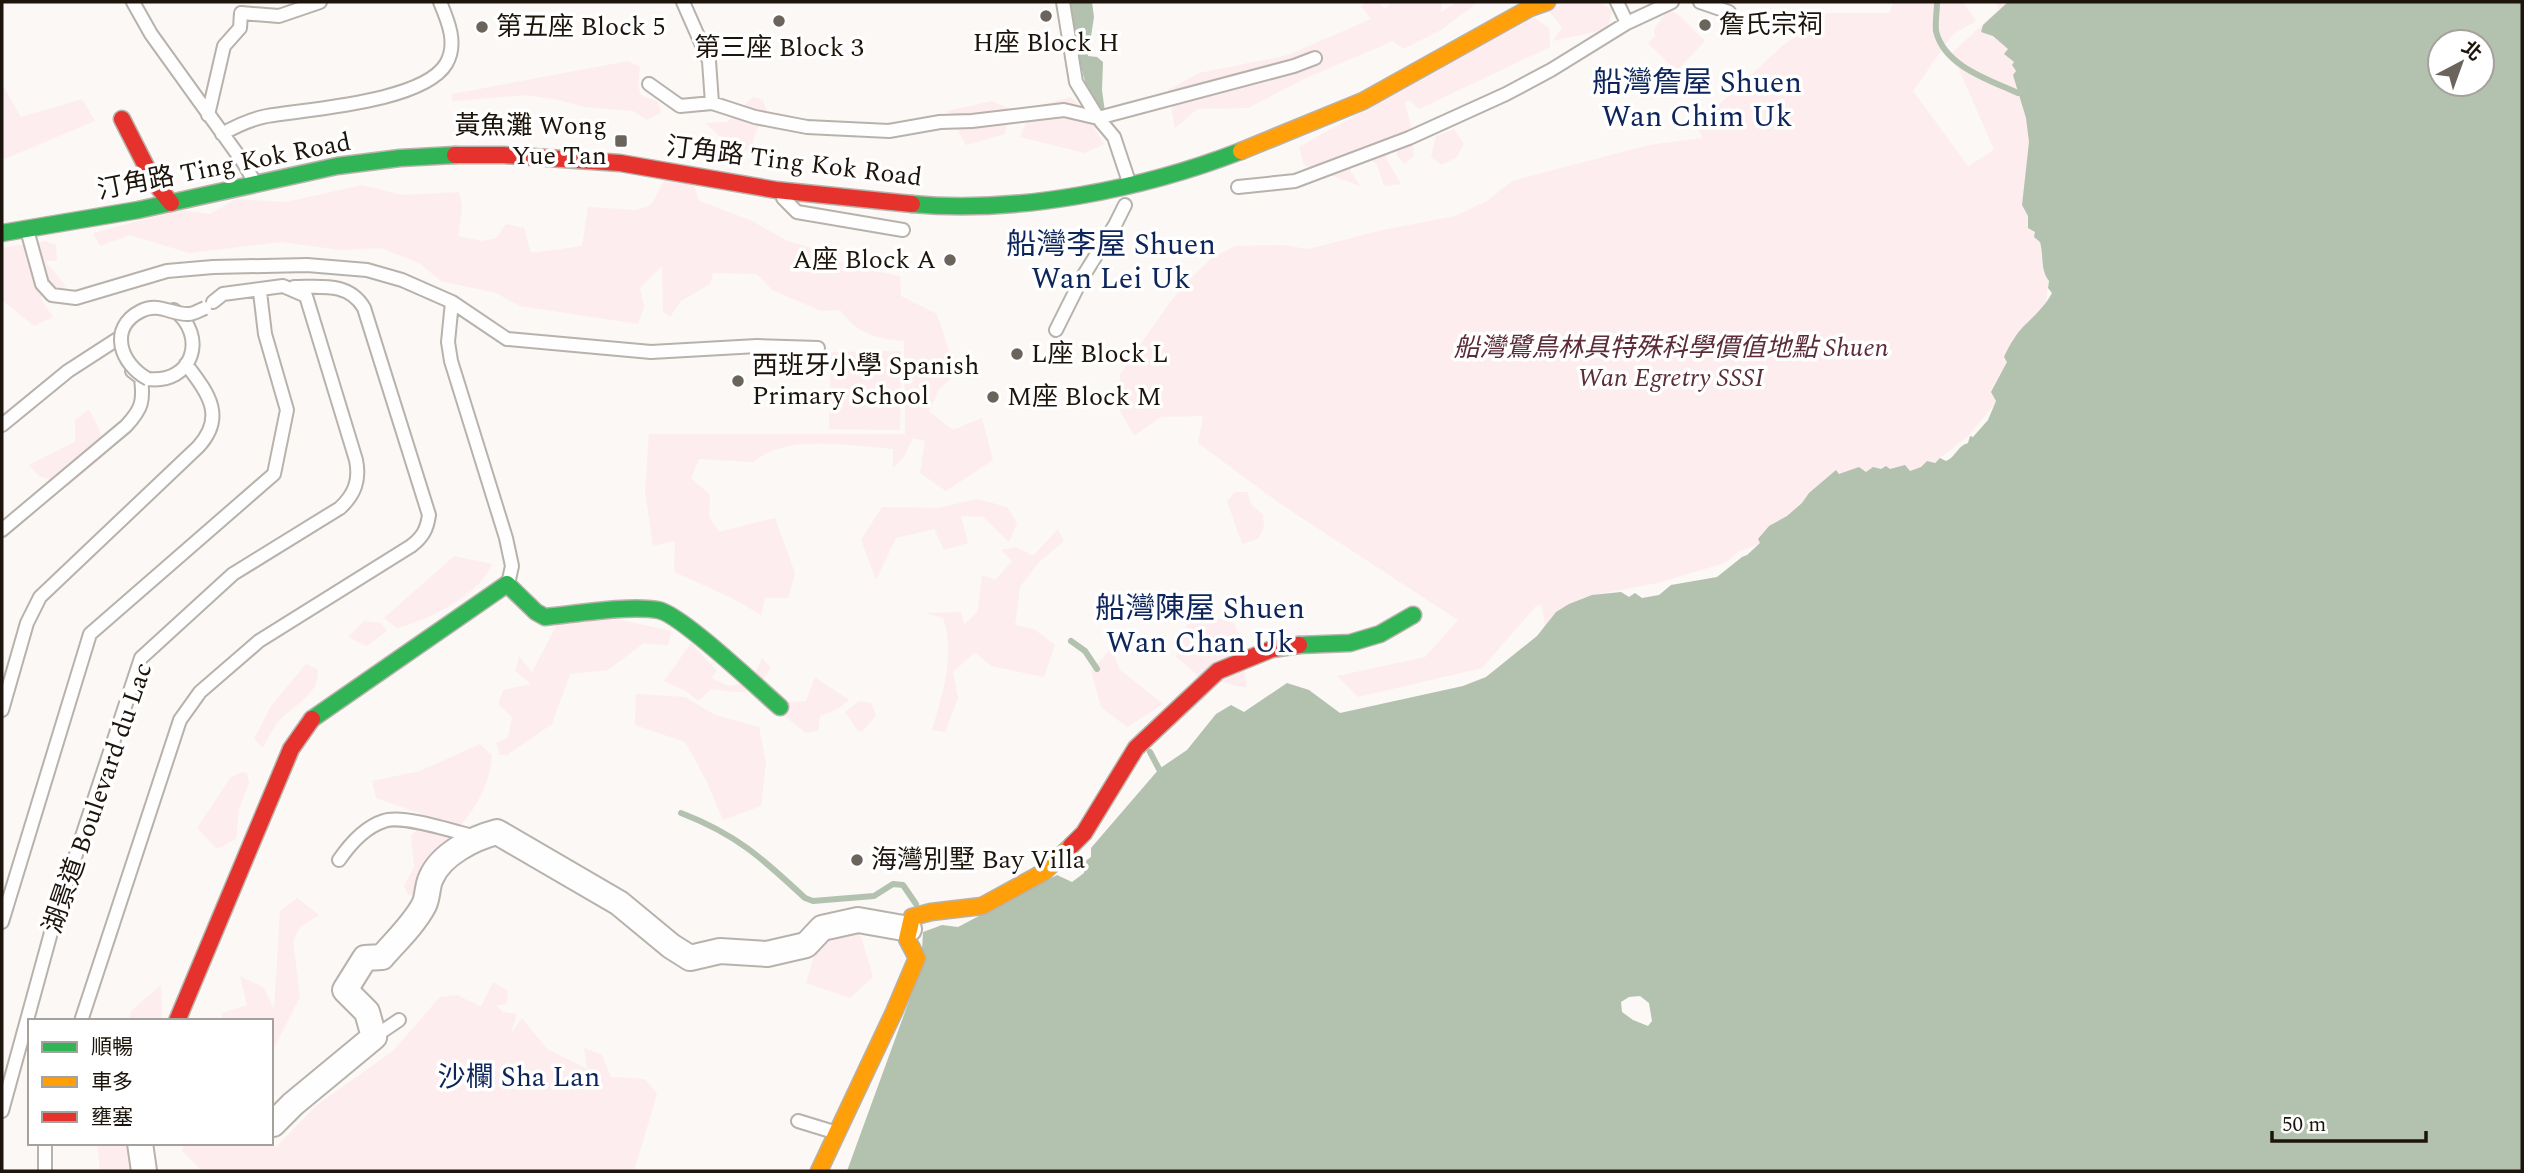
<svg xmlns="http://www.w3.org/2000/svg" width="2524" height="1173" viewBox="0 0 2524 1173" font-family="Spectral,'Noto Sans TC',serif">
<rect width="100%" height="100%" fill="#fbf8f5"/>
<path fill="#fdedee" d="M1369,2H1379L1385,9L1392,2H1442L1441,12L1458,2H1478L1441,30L1403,49L1393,41L1306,78L1248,108L1197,109L1175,128L1168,90L1199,73L1288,55L1371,19L1361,6Z
M1545,2H1598L1613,10L1607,29L1553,41L1562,27L1542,3Z
M1894,2H1963L1976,21L1953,34L1913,91L1968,166L1994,150L1952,53L1998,10L1996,2H2033L1998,12L2040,152L2053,236L2046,303L2023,360L1993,406L1968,436L1922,472L1762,543L1738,552L1725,563L1657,583L1599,594L1556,612L1545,626L1542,605L1536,606L1482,668L1358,697L1337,676L1425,657L1458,620L1279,503L1198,443L1203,416L1161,417L1134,436L1120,411V374L1170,302L1191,278L1211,259L1235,246L1282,245L1308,249L1383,230L1455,216L1487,201L1512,181L1649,145L1703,138L1685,108L1713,110L1781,47L1827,13H1889Z
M1669,9L1680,16L1705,41L1676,71L1648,43L1655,36L1654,29Z
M1532,16L1549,28L1550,47L1419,109L1409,100L1405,103L1411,126L1414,156L1405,164L1397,156V139L1386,142L1387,160L1401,184L1384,186L1377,165L1360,149L1350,170L1360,186L1304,165L1299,147Z
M628,61L640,67L638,85L641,95L658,102L661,112L647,120L633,111L584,107L559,100L526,95L452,101V94Z
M2,84L21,117L82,99L95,121L2,160Z
M753,97L763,100L767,112L755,133L751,151L732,147L705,123L727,122Z
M1071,97L1083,109L1104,144L1085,153L1020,137L1033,107Z
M992,101L1010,109L1005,134L966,145L947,111Z
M1454,129L1464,144L1456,158L1441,165L1431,157L1436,136Z
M673,164L688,166L699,201L750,220L788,241L815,249L845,265L900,276L901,296L937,314L951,357V378L939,389L929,411L953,430L982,418L993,460L946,491L920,473L925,441L913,438L905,455L893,468V449C851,446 787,433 753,462L699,459L691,478L710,495L709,517L719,532L775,518L795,573L788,598H765L761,615L732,598L674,572L675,541L653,546L645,491L649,434H905L904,341C876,338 858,335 840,310L821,311L772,290L757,274L713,273L710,284L681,301L670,317L663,312L662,266L640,288L644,307L638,324L520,306L496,293L441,281L419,263L381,248L341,250L281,242L189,253L130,235L100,246L93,233L181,210L210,214L236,199L286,202L362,185L402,195L459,192L462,207L458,236L482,241L496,238L506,224L524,228L531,253L582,246L588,207L636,210L651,205Z
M45,241L56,245L57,261H45L66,286L40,298L53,317L34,326L2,300V248Z
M901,351L900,430L829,429L831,352Z
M89,409L99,429L106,454L68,486L39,476L29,465L75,442V420Z
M1235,492H1247L1251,504L1263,515L1264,527L1258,539L1242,544L1227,501Z
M977,499L1007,507L1017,523L1009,542L983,517L961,516L968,543L944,550L934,529L896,538L876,580L861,540L882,507L938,508Z
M1058,529L1064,541L1038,563L1020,587L1015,625L1034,629L1055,645L1044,677L991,666L975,652L953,672L958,698L945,732L932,730C942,696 956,653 943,618L925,613L961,612L964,625L978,611L982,575L995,580L1012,561L1001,550L1016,547L1033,556Z
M454,556L492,564C481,594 427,621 397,628L384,618Z
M577,610L671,631L668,645L644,643L608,670L570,674L552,724L507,755H500L496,743L508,737L512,717L498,704L503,690L531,684L515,671L519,656L532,672L563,613Z
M1189,619H1232L1240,637L1247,688L1200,677L1176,657Z
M364,621L381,623L387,631L367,646L348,637Z
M691,643L717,671L711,678L729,686L750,682L762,658L771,668C751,698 745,693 711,689L699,701L684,690L664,681Z
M1111,649L1120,670L1163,704L1127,727L1101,707L1091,671Z
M306,664L318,670C319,697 293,704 278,722C272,729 268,739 263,747L254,739L271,706Z
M815,677L849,700L839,708L820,716L818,731L806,733L782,714L789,702L806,701Z
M636,694L685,697L715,715L759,727L766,763L761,806L723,820L706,780L685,742L635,725Z
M859,701L871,703L876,715L862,732L857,730L845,712Z
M480,744L492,755C490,782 478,806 459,827L376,798L372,781L420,771Z
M242,772L247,773L249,783L239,809L236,839L217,849L197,828L230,778Z
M419,828L451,837L419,896L408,895L404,886L414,867L411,836Z
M297,898L319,915L300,927L293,941L300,997L271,1054V1021H222V1013L247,1005L240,976L263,987L274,1009L280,911Z
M835,917L861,937L873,977L850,998L806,983L816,950Z
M493,982L508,991L507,1003L496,1006L503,1012L517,1014L510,1035L522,1018L547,1049L587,1069L584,1048L602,1055L611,1077L645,1079L657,1094L634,1171H202L182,1151L185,1143H271L276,1147L317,1105L393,1051L440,997L457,995L481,1007Z
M161,985L162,1016L158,1021H128L131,1011Z
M97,1143H133L134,1171H100Z"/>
<path fill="#b3c1af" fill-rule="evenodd" d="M1070,2H1092L1094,17L1088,56L1097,57L1103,62L1102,90L1105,112L1096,111C1080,77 1076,39 1070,2Z
M2008,2H2522V1171H847L921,968L923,932L942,925L958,927L1057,875L1072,882L1084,873V862L1091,857V848L1159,769L1187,750L1216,714L1231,705L1244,712L1287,683L1309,690L1340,713L1463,686L1486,677L1537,636L1556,612L1569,604L1592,595L1621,592L1629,597L1635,593L1642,598L1659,595L1671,585L1717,577L1742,557L1747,555L1760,543L1758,539L1769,526L1787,516L1802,503L1809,493L1836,470L1839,474L1859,467L1866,472L1873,467L1881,469L1886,466L1890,469L1905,465L1910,471L1921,467L1927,461L1935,463L1940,458L1946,461C1956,457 1957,446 1968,443L1970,436L1973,437L1988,420L1996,401L1991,392L2007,362L2004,357C2009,346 2017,332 2026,324C2036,314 2045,306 2052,293L2048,288L2049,281C2040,270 2044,256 2040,242L2034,237L2035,232L2028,228V216L2022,205L2029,142L2026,118L2013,75L2016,71L2012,65L2014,62L2004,54L2008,49L1993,36L1981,32L1983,25ZM2440,42H2482V84H2440ZM1640,996L1649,1003L1652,1021L1648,1026L1633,1020L1622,1012L1621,1002L1629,997Z"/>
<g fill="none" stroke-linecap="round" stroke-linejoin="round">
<path stroke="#b3c1af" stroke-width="6" d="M1937,2C1937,11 1935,22 1936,31C1944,66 1989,80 2018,93
M1071,641L1085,651L1097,669
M1150,752L1159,769
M681,813C736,834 762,858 805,898L813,901L874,896L893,884L903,885L916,904"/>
<defs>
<path id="lane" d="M133,2L151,34L243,162L254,181
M683,2L709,61L712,103
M1063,2L1076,82L1098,118L1114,137L1129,182
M1617,2L1627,23
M1700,2L1729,12
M649,84L680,106L712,103L755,117L807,127L889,131L940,122L972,121L1064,110L1098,118L1294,66L1315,58
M208,115L224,46L240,28L241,13L279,16L320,2
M222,134C236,126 251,119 267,116C308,109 423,102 446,64C458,44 448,21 440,2
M1238,187L1295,181L1409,138L1506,94L1551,70L1627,23L1672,2
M783,198L797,212L903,230
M27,230L42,284L52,295L76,298L167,271L213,267L307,265L367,270L402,280L452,302L448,342L451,361L506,538L512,566L508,584
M452,302L507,339L651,352L757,346L818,348
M1056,330L1082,278L1115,225L1125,205
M148,379C193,384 208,336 174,310
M2,425L68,371L119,338
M2,530L126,426C142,409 144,401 141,378L132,371
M2,710L27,623L40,597L198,447C227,416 207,392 186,364
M339,860C350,844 365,827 384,821C402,814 456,832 476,837
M2,922L90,634L274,474L287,410L265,334L260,292
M81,1021L180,720L200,692L259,641L411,546C423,537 427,529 429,515L364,308C349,282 321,287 294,287
M374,1037L399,1020
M2,1111L55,918L141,658L233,574L340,508C355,494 360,480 356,460L306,296L283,286L223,294L213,302
M798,1121L834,1132
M45,1171V1143"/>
<path id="street" d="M273,1124L293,1104L374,1037L367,1012L345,990L365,958L382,957C396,941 414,924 424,905C428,897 427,886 431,878C441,854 474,838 497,832L619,903L671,946L690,958L720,951L767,954L806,945L822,928L858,920L909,929
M140,1143L144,1171"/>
<path id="fast" d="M912,204C1018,214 1143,189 1241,151
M2,233L138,210L337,166L400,158L455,155
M1299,645L1350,643L1380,634L1413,615
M312,719L507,584L536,612L545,617C576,614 628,605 658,610C681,614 758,688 780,707"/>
<path id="slow" d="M1241,151L1363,101L1530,8L1547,2
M819,1171L894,1012L917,958L907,939L912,917L931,912L982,906L1044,872L1071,846"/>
<path id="jam" d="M122,119L154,182L171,203
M455,155H504L620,163L776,190L912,204
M1071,846L1084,833L1136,748L1218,671L1272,649L1299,645
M177,1021L291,749L312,719"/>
</defs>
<use href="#lane" stroke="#b7b2ab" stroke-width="16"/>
<use href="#street" stroke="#b7b2ab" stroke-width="28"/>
<use href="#fast" stroke="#b7b2ab" stroke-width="19"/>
<use href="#slow" stroke="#b7b2ab" stroke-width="19"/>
<use href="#jam" stroke="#b7b2ab" stroke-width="19"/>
<use href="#lane" stroke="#fefefe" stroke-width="12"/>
<use href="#street" stroke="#fefefe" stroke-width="24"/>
<use href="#fast" stroke="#30b455" stroke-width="16"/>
<use href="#slow" stroke="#ff9f0a" stroke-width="16"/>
<use href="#jam" stroke="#e5322d" stroke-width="16"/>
<defs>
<path id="lane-bridge" d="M148,379C121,365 107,328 141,311C159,302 172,315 189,314C194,314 200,310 205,308"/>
</defs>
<use href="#lane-bridge" stroke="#b7b2ab" stroke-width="16" stroke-linecap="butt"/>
<use href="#lane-bridge" stroke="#fefefe" stroke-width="12"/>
</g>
<g fill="#6b645d" stroke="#fff" stroke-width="2.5">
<circle cx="1046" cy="16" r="7"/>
<circle cx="779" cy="21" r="7"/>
<circle cx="1705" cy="25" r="7"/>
<circle cx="482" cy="27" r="7"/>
<rect x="614" y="134" width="14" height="14" rx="3.5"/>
<circle cx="950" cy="260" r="7"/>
<circle cx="1017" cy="354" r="7"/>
<circle cx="738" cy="381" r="7"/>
<circle cx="993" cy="397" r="7"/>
<circle cx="857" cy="860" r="7"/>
</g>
<g text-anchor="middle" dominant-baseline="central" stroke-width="7" stroke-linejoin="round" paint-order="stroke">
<g font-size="26" fill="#1d150b" stroke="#fff" text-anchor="start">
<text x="1719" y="25">詹氏宗祠</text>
<text x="496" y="27">第五座 Block 5</text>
<text x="1046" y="43" text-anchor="middle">H座 Block H</text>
<text x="779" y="48" text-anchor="middle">第三座 Block 3</text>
<text x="607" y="126" text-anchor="end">黃魚灘 Wong<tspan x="607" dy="30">Yue Tan</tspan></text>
<text x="936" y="260" text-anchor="end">A座 Block A</text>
<text x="1031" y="354">L座 Block L</text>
<text x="752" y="366">西班牙小學 Spanish<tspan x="752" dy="30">Primary School</tspan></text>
<text x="1007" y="397">M座 Block M</text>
<text x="871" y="860">海灣別墅 Bay Villa</text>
</g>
<g font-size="26" fill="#1d150b" stroke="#fff">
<text transform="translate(794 162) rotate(7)">汀角路 Ting Kok Road</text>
<text transform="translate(224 166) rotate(-11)">汀角路 Ting Kok Road</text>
<text transform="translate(98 798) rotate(-71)">湖景道 Boulevard du Lac</text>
</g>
<g font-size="26" font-style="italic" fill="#5c2c38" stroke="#fff">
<text x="1671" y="348">船灣鷺鳥林具特殊科學價值地點 Shuen<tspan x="1671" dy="30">Wan Egretry SSSI</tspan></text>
</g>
<g font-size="28" fill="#0d255a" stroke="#fff">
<text x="519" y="1077">沙欄 Sha Lan</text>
</g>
<g font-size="30" fill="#0d255a" stroke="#fff">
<text x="1697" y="83">船灣詹屋 Shuen<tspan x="1697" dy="34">Wan Chim Uk</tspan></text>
<text x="1111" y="245">船灣李屋 Shuen<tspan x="1111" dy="34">Wan Lei Uk</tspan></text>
<text x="1200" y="609">船灣陳屋 Shuen<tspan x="1200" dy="34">Wan Chan Uk</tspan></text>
</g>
</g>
<rect width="2524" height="1173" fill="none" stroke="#1d150b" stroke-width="7"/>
<rect x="28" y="1019" width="245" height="126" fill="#ffffff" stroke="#a5a19d" stroke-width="2"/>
<rect x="42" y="1042" width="35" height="10" fill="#30b455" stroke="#a5a19d" stroke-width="2"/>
<text x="91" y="1054" font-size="21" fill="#1d150b">順暢</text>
<rect x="42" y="1077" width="35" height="10" fill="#ff9f0a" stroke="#a5a19d" stroke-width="2"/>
<text x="91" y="1089" font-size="21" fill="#1d150b">車多</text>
<rect x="42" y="1112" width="35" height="10" fill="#e5322d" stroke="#a5a19d" stroke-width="2"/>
<text x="91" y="1124" font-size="21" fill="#1d150b">壅塞</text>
<g transform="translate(2461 63) rotate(41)"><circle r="33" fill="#ffffff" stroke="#a5a19d" stroke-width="2"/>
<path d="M0-5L12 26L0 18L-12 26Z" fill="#6b645d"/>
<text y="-10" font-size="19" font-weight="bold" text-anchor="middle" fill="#1d150b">北</text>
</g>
<path d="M2272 1131v10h154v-10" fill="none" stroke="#1d150b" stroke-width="3.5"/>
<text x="2282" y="1131" font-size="21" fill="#1d150b" stroke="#ffffff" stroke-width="5" paint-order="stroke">50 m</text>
</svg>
